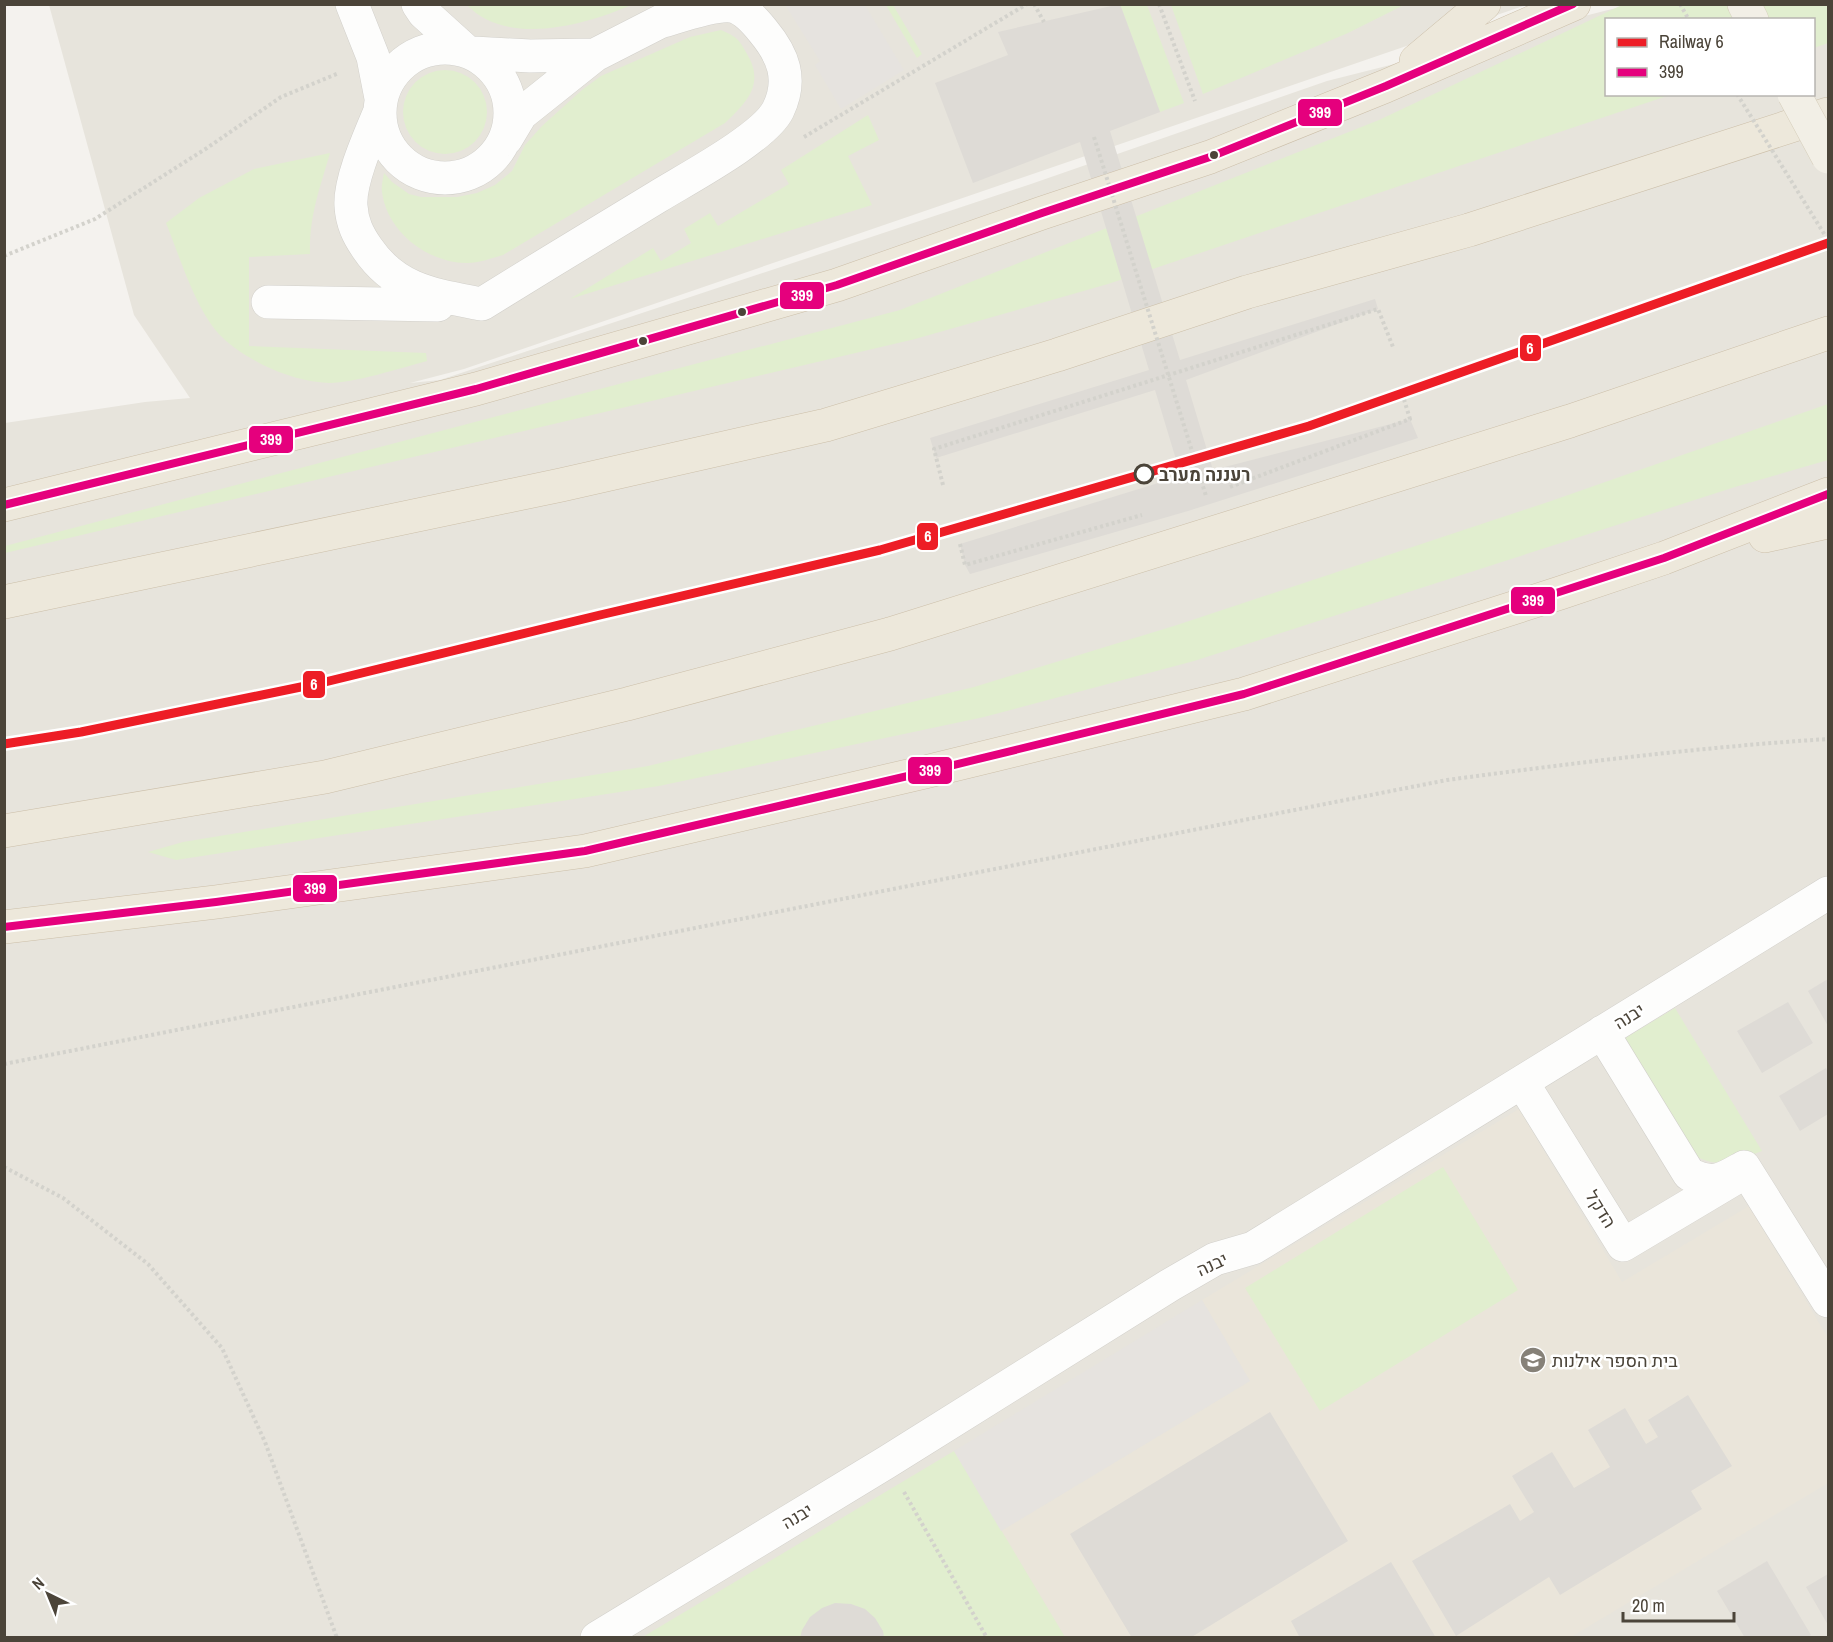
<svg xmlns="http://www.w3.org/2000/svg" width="1833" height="1642" viewBox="0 0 1833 1642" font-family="'Archivo Narrow',Heebo,sans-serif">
<rect width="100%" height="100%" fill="#f4f2ee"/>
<path fill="#e7e4dc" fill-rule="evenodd" d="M49,5H1526L464,369L410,383L440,380L1031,184L1327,81L1628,5H1828V1637L5,1638V423L145,402L190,398L134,315ZM1606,20H1814V94H1606Z"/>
<path fill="#eae5da" d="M1519,1109L1622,1282L1749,1206L1828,1338V1483L1571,1637H1065L1001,1531L1250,1381L1202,1300Z"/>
<path fill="#e1eecf" d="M467,5H631C586,25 507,47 467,5Z
M886,5H893L922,54L917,58Z
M1120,5H1147L1184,103L1160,112Z
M1171,5V4L1404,5L1348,33L1203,94Z
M1622,5H1828V43L1814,48V20H1606V94L1670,95L1108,284L915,339L5,553V546L900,310L1379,120Z
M721,30C737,37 739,39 747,54C765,84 747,102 725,123L503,255C492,258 479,263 467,263C428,263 387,232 382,192C381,186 383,179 384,173L392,182L409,194L421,197H457L477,193L495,185L512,171L525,145L542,126L582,90L601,76L690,37Z
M403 112a42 42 0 1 1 84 0a42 42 0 1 1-84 0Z
M868,115L879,140L848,156L872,205L570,299L653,248L661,261L691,243L684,229L710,213L718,226L789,184L781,170Z
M330,153C320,188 309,216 310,254L249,257V346L426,353L427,361C400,368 355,383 329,383C306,382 284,375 263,365C248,357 234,349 222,337C196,312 180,257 166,223L199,198L254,169Z
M1828,404V460L1735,487L1194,661L984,717L659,786L176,860L148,852L183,842L648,766L974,687L1177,625L1551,501Z
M1675,1008L1762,1151C1735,1161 1718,1170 1692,1154L1622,1040Z
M1443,1167L1518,1290L1320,1411L1245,1288Z
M954,1451L1065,1637L641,1638Z"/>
<path fill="#e6e3df" d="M789,4L865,5L904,70L841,109L815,65L820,61L786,6Z
M1202,1300L1250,1381L1001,1531L954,1451Z"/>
<path fill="#dedbd6" d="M1120,4L1160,112L1110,131L1180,360L1375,299L1378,309L1186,380L1213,470L1410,419L1418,438L1188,511L970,574L965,565L960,544L1181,476L1155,390L936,458L930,438L1149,370L1080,142L973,183L935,83L1008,55L998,32Z
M1828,979V1026L1808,991Z
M1788,1002L1813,1043L1762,1073L1737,1031Z
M1826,1068L1828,1072V1114L1800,1131L1779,1096Z
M1688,1395L1732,1466L1691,1491L1702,1509L1560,1595L1549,1577L1456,1636L1412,1561L1510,1504L1520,1521L1534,1512L1512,1476L1552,1452L1574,1488L1610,1467L1588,1430L1625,1408L1646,1444L1658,1437L1648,1420Z
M1270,1412L1348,1541L1190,1638H1132L1070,1534Z
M1767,1561L1811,1635L1806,1638H1745L1717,1591Z
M1391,1562L1436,1638H1300L1291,1621Z
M1828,1574V1625L1806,1587Z
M835,1603L851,1604L865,1609L875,1618L883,1631L884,1638H800L802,1630L810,1617L822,1608Z"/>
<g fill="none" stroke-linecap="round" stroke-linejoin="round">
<defs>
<path id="minor" d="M352,4L373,57L381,98
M418,4L424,13L466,51
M380 113a65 65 0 1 1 130 0a65 65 0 1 1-130 0Z
M473,53L530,56L595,55
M380,111C370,135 349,181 351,206C352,223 358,235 367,248C396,291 435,295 482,304C540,268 599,232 657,197C686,179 764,138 778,110C793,79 783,55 763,31C755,21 744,8 731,6C713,4 678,17 660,22
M506,139L521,114L595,55L679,12
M268,302L438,305
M1602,1032L1689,1174C1714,1186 1721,1180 1744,1167L1828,1301
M1522,1082L1623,1245L1732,1180
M597,1638L887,1462L1170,1285L1215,1259L1253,1248L1828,893"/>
<path id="major" d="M1744,4L1752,20"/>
<path id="highway" d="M1416,61L1484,4
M4,505L476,389L837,285L1042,213L1210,157L1386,86L1574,4
M1765,536L1828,522
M4,602L561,485L826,425L1057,355L1247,292L1469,230L1828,114
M4,831L325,777L627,704L890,634L1570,421L1828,333
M4,927L216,902L585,851L925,772L1244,694L1560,593L1664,558L1828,494"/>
</defs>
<use href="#minor" stroke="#d2d0cb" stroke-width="34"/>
<use href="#major" stroke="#d6cebb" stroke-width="34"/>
<use href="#highway" stroke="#ccbfa9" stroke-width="34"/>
<path stroke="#d3d2cc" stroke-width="4" stroke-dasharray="3 3" stroke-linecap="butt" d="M1034,4L1044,22
M1159,4L1195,101
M1680,4L1689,20
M804,137L1027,4
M4,256L95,219L207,148L281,97L339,73
M943,485L934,449L1378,309L1393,347
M1230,487L1410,419L1402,393
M960,544L965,565L1142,515
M4,1064L1447,780C1574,763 1701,747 1828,739
M4,1167L63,1198L148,1264L222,1348L265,1442L337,1638
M904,1492L987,1638"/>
<use href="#minor" stroke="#fdfdfc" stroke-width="33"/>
<use href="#major" stroke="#f2efe6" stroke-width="33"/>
<use href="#highway" stroke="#ede8db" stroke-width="33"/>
<defs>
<path id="major-bridge" d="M1794,94L1828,157"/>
</defs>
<use href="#major-bridge" stroke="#d6cebb" stroke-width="34" stroke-linecap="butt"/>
<path stroke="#d3d2cc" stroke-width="4" stroke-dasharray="3 3" stroke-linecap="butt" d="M1737,94L1828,240
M1094,137L1206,496"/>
<use href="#major-bridge" stroke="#f2efe6" stroke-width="33"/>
<defs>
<path id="bus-1" d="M4,505L476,389L837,285L1042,213L1210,157L1386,86L1573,4
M4,927L216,902L585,851L925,772L1244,694L1664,558L1828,494"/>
</defs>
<use href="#bus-1" stroke="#fff" stroke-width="12"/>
<use href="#bus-1" stroke="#e5007d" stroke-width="8"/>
<defs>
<path id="rail-1" d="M4,744L81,732L325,682L600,615L880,550L1309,426L1828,243"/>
</defs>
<use href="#rail-1" stroke="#fff" stroke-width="14"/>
<use href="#rail-1" stroke="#ed1d26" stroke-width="9"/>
</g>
<defs>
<symbol id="school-disc" viewBox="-11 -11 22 22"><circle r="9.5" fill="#868178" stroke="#fff"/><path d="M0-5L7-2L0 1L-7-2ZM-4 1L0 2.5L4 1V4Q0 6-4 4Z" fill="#fff"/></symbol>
</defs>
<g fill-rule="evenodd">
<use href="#school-disc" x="1518" y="1345" width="30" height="30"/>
</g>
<g fill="#4b4439" stroke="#fff" stroke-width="2">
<circle cx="1214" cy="155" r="5"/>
<circle cx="742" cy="312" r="5"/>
<circle cx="643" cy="341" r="5"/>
</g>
<circle fill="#fff" stroke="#4b4439" stroke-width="3" cx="1144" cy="474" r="9"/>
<g text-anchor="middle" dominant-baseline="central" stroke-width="5" stroke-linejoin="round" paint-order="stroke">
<g font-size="18" font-weight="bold" fill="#4b4439" stroke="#fff" text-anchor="start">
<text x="1159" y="474">רעננה מערב</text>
</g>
<g font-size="18" fill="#4b4439" stroke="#fff">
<text transform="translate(1629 1016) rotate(-32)">יבנה</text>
<text transform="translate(1601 1209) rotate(58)">הדקל</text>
<text transform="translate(1212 1264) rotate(-25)">יבנה</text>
<text transform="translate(797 1516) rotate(-31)">יבנה</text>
</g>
<g font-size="18" fill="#4b4439" stroke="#fff" text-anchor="start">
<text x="1552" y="1360">בית הספר אילנות</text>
</g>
</g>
<g stroke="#fff" stroke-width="2">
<rect x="1297" y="98" width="46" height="29" rx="6" fill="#e5007d"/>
<rect x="779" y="281" width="46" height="29" rx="6" fill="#e5007d"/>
<rect x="1519" y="334" width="23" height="28" rx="6" fill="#ed1d26"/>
<rect x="248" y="425" width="46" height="29" rx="6" fill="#e5007d"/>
<rect x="916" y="522" width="23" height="29" rx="6" fill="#ed1d26"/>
<rect x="1510" y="586" width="46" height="29" rx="6" fill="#e5007d"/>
<rect x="302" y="670" width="24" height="29" rx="6" fill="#ed1d26"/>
<rect x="907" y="756" width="46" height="29" rx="6" fill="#e5007d"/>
<rect x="292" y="874" width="46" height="29" rx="6" fill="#e5007d"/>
</g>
<g font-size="16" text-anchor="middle" font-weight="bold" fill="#fff">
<text x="1320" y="118">399</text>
<text x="802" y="301">399</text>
<text x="1530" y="354">6</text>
<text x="271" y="445">399</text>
<text x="928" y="542">6</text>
<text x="1533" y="606">399</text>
<text x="314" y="690">6</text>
<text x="930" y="776">399</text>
<text x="315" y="894">399</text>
</g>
<rect width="1833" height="1642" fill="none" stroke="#4b4439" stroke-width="12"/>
<rect x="1605" y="18" width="210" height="78" fill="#ffffff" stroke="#b7b4b0" stroke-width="1.5"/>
<rect x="1617" y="38" width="30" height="9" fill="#ed1d26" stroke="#b7b4b0" stroke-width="1.5"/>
<text x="1659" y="48" font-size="18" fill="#4b4439">Railway 6</text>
<rect x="1617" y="68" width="30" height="9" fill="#e5007d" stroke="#b7b4b0" stroke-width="1.5"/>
<text x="1659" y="78" font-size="18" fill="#4b4439">399</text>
<g transform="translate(48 1594) rotate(317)" stroke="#ffffff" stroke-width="4.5" paint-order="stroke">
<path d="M0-4.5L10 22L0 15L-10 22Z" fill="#4b4439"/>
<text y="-9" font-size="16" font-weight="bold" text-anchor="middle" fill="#4b4439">N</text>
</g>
<path d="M1623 1612v9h111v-9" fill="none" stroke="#4b4439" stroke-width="3"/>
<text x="1632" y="1612" font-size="18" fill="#4b4439" stroke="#ffffff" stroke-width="4.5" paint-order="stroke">20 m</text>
</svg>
